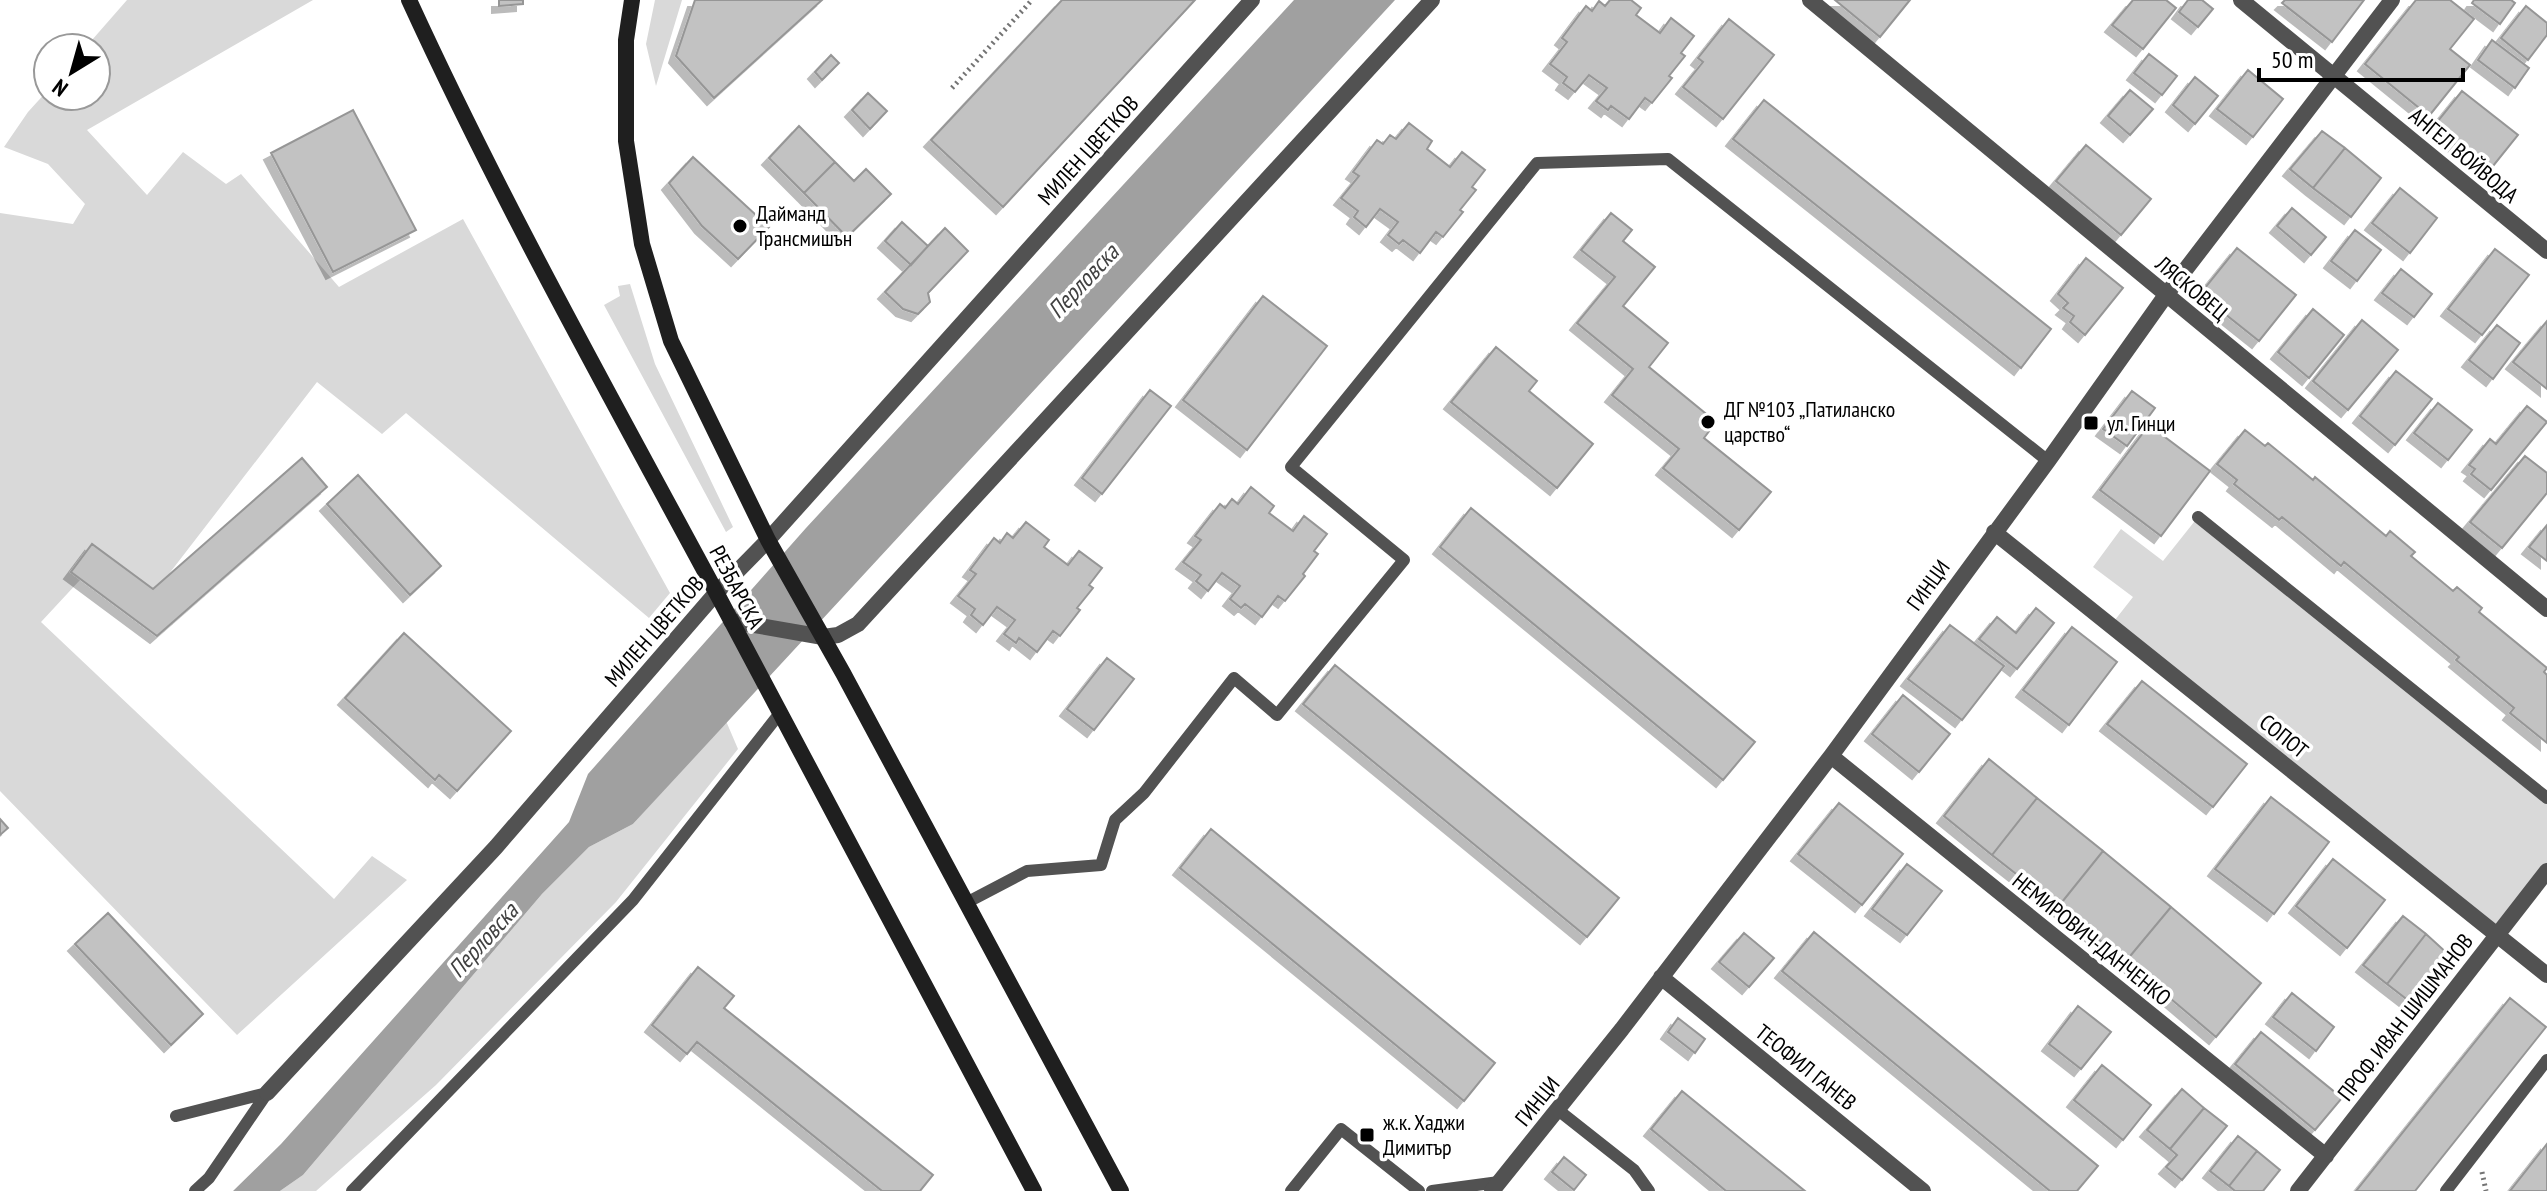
<svg xmlns="http://www.w3.org/2000/svg" width="2547" height="1191" viewBox="0 0 2547 1191" font-family="'PT Sans Narrow',sans-serif">
<defs>
<filter id="shadow"><feDropShadow dx="-7" dy="7" stdDeviation="0" flood-color="#0004"/></filter>
</defs>
<rect width="100%" height="100%" fill="#fff"/>
<path fill="#d9d9d9" d="M127,0H313L87,130L147,195L183,152L226,184L241,174L339,287L463,219L670,593L649,618L406,413L382,434L317,382L165,579L153,589L91,544L71,572L80,580L41,622L334,899L372,856L407,880L237,1035L0,791V213L73,224L85,204L48,164L4,147L28,112L48,90V96H96V48H85Z
M655,0H682L656,86L646,44Z
M630,284L655,364L733,527L726,532L604,305L620,296L618,286Z
M2198,517L2547,798V871L2496,935L2111,625L2133,597L2093,567L2121,529L2163,561Z
M726,721L738,749L616,902L436,1085L316,1191H280L303,1175L542,894L589,847L633,824Z"/>
<path fill="#a0a0a0" d="M1294,0H1395L633,824L589,847L542,894L303,1175L280,1191H233L281,1144L569,822L588,774L806,528Z"/>
<path fill="#c2c2c2" stroke="#969696" stroke-width="2" filter="url(#shadow)" d="M499,0H523V4L499,6Z
M695,0H822L714,98L676,56Z
M1062,0H1195L1003,207L931,140Z
M1610,0H1631L1641,8L1636,15L1660,33L1671,18L1694,36L1681,53L1685,56L1669,76L1672,78L1652,103L1645,98L1629,119L1611,106L1608,110L1596,101L1607,88L1589,75L1575,92L1563,83L1567,77L1550,64L1567,42L1562,38L1586,6L1592,11L1599,1L1605,6Z
M1835,0H1910L1880,37Z
M2133,0H2166L2176,8L2143,49L2112,25Z
M2188,0H2202L2213,9L2198,27L2179,12Z
M2285,0H2364L2332,42L2282,3Z
M2416,0H2450L2474,19L2450,49L2470,65L2429,116L2365,64Z
M2474,0H2511L2515,3L2500,24L2472,3Z
M2526,6L2547,23V35L2528,60L2501,38Z
M1729,19L1774,55L1723,119L1683,87L1703,62L1698,58Z
M2492,40L2529,68L2515,88L2478,60Z
M2149,54L2177,76L2162,95L2134,73Z
M831,55L839,63L822,80L815,72Z
M2248,70L2283,99L2253,137L2217,109Z
M2195,77L2218,96L2195,124L2173,105Z
M2130,90L2153,109L2130,135L2108,116Z
M2462,91L2518,135L2489,171L2433,127Z
M868,93L887,111L870,129L852,110Z
M1764,100L2051,329L2021,368L1733,139Z
M353,110L416,230L333,272L271,153Z
M1409,123L1432,141L1427,149L1450,167L1462,152L1485,170L1472,187L1476,190L1460,210L1463,212L1443,237L1436,232L1420,253L1403,240L1399,244L1388,235L1398,222L1380,209L1366,227L1354,217L1358,211L1341,198L1359,176L1353,172L1377,140L1383,144L1390,135L1396,139Z
M799,126L835,162L804,193L769,158Z
M2322,131L2345,148L2313,188L2290,169Z
M2086,145L2151,199L2121,235L2056,181Z
M2345,148L2381,178L2351,217L2313,188Z
M693,157L769,227L738,259L702,226L669,183Z
M835,162L854,181L866,169L891,194L847,237L804,193Z
M2400,188L2437,218L2410,253L2372,223Z
M2292,208L2326,237L2311,255L2277,226Z
M1611,213L1632,230L1623,241L1655,267L1623,306L1668,343L1649,367L1716,422L1704,438L1771,492L1739,530L1663,468L1679,449L1612,395L1633,369L1577,323L1615,277L1581,250Z
M902,222L928,246L911,265L885,241Z
M945,228L968,251L928,293L930,302L918,314L903,309L885,292Z
M2355,230L2381,250L2357,281L2331,261Z
M2237,248L2296,295L2259,341L2200,294Z
M2495,249L2529,275L2482,335L2448,309Z
M2086,258L2123,288L2085,335L2070,322L2074,316L2063,308L2068,303L2058,294Z
M2401,269L2432,294L2414,317L2382,293Z
M1263,296L1327,346L1247,450L1183,400Z
M2313,309L2344,335L2309,378L2278,352Z
M2362,320L2398,350L2348,410L2313,381Z
M2547,321V389L2513,362Z
M2497,325L2520,343L2493,379L2469,360Z
M1496,347L1537,381L1529,391L1593,444L1557,488L1451,402Z
M2396,371L2432,399L2395,445L2360,416Z
M1150,390L1171,406L1102,494L1082,478Z
M2132,391L2155,408L2127,446L2103,429Z
M2438,403L2472,430L2448,460L2414,433Z
M2527,406L2547,422L2491,490L2471,474L2475,469L2469,465L2490,439L2496,444Z
M2149,425L2210,471L2161,536L2100,490Z
M2245,430L2265,446L2268,443L2313,480L2315,477L2386,536L2390,531L2415,552L2411,556L2453,591L2457,587L2482,608L2479,612L2547,668L2544,672L2547,675V743L2510,713L2514,708L2456,660L2459,657L2344,562L2341,566L2282,517L2279,520L2234,484L2237,480L2217,464Z
M2525,456L2547,473V493L2502,548L2470,522Z
M302,458L327,487L157,636L71,572L92,544L153,589Z
M358,475L441,566L410,595L327,504Z
M1251,487L1274,506L1269,513L1293,531L1304,516L1327,534L1314,551L1318,554L1303,574L1305,576L1285,601L1278,596L1262,617L1245,604L1241,608L1230,599L1240,586L1222,573L1208,591L1196,581L1201,575L1183,562L1201,540L1195,536L1220,504L1225,508L1232,499L1238,504Z
M1471,508L1755,742L1723,780L1440,547Z
M1026,522L1049,540L1044,547L1068,565L1079,551L1102,568L1089,585L1093,588L1077,608L1080,610L1060,636L1053,631L1037,652L1019,638L1016,643L1004,634L1015,620L997,607L983,625L971,615L975,609L958,596L976,574L970,570L994,538L1000,543L1007,533L1013,538Z
M2547,525V561L2529,547Z
M2036,608L2054,623L2017,669L1979,639L1997,617L2016,633Z
M1950,625L2004,666L1962,720L1908,679Z
M2072,627L2117,662L2069,725L2023,690Z
M404,633L511,731L457,791L439,775L435,780L345,698Z
M1107,658L1134,679L1094,730L1067,709Z
M1335,665L1619,898L1587,937L1303,704Z
M2142,681L2247,764L2213,807L2107,724Z
M1903,695L1950,734L1919,772L1872,734Z
M1989,759L2037,798L1992,855L1944,816Z
M2271,797L2329,842L2274,914L2215,869Z
M2037,798L2103,851L2058,907L1992,855Z
M1839,803L1903,854L1862,905L1798,854Z
M0,819L8,828L0,835Z
M1211,829L1495,1063L1464,1101L1180,868Z
M2103,851L2171,907L2126,961L2058,907Z
M2333,859L2385,900L2347,948L2296,906Z
M1907,864L1942,891L1907,935L1872,909Z
M2171,907L2261,983L2216,1037L2126,961Z
M108,913L203,1014L171,1045L75,944Z
M2403,916L2426,934L2387,984L2363,965Z
M1814,932L2098,1166L2077,1191H2050L1782,971Z
M1744,933L1774,958L1749,987L1719,962Z
M2426,934L2448,954L2409,1001L2387,984Z
M698,967L734,996L724,1008L933,1175L920,1191H882L697,1042L687,1054L652,1025Z
M2292,993L2334,1027L2316,1051L2273,1017Z
M2510,998L2546,1027L2415,1191H2356Z
M2078,1006L2111,1032L2081,1069L2049,1044Z
M1678,1018L1705,1039L1695,1053L1668,1032Z
M2261,1032L2342,1098L2315,1130L2235,1064Z
M2102,1065L2151,1105L2123,1140L2074,1100Z
M2182,1089L2204,1108L2170,1149L2147,1130Z
M1682,1091L1805,1191H1726L1651,1129Z
M2204,1108L2227,1126L2182,1180L2166,1167L2177,1155L2170,1149Z
M2238,1136L2257,1151L2229,1186L2210,1171Z
M2547,1144V1191H2510Z
M2257,1151L2280,1170L2263,1191H2235L2229,1186Z
M1564,1157L1586,1175L1574,1190L1552,1172Z"/>
<g fill="none" stroke-linecap="round" stroke-linejoin="round">
<path stroke="#747474" stroke-width="5" stroke-dasharray="2 4" stroke-linecap="butt" d="M952,88L1032,0
M2482,1172L2486,1191"/>
<path stroke="#525252" stroke-width="12" d="M2198,517L2547,798
M966,903L1027,871L1101,865L1115,820L1144,793L1234,678L1277,715L1404,560L1291,467L1537,163L1668,159L2048,461
M1558,1110L1634,1170L1649,1191
M176,1116L267,1093
M195,1191L209,1178L267,1093
M352,1191L633,900L780,713
M1291,1191L1341,1129L1419,1191
M1432,1191L1499,1182
M2446,1191L2547,1060"/>
<path stroke="#525252" stroke-width="16" d="M1810,0L2547,609
M2241,0L2547,251
M1994,532L2547,975
M731,621L823,637L838,635L858,624L1432,0
M1831,756L2326,1156
M1661,977L1923,1191
M267,1093L496,847L716,593L768,540L1252,0
M1492,1191L1622,1029L1831,756L2048,461L2166,295L2392,0
M2298,1191L2547,871"/>
<path stroke="#1f1f1f" stroke-width="16" d="M409,0C502,203 611,397 717,594C823,793 928,992 1034,1191
M632,0L626,40V141L642,244L671,341L768,540L843,673L1121,1191"/>
</g>
<g fill="#000" stroke="#fff" stroke-width="3">
<circle cx="740" cy="226" r="8"/>
<circle cx="1708" cy="422" r="8"/>
<rect x="2083" y="415" width="16" height="16" rx="4"/>
<rect x="1359" y="1127" width="16" height="16" rx="4"/>
</g>
<g text-anchor="middle" dominant-baseline="central" stroke-width="7" stroke-linejoin="round" paint-order="stroke">
<g font-size="22" fill="#000" stroke="#fff">
<text transform="translate(1088 150) rotate(-48)">МИЛЕН ЦВЕТКОВ</text>
<text transform="translate(2464 155) rotate(40)">АНГЕЛ ВОЙВОДА</text>
<text transform="translate(2192 288) rotate(40)">ЛЯСКОВЕЦ</text>
<text transform="translate(1928 585) rotate(-54)">ГИНЦИ</text>
<text transform="translate(737 587) rotate(62)">РЕЗБАРСКА</text>
<text transform="translate(654 631) rotate(-49)">МИЛЕН ЦВЕТКОВ</text>
<text transform="translate(2284 736) rotate(39)">СОПОТ</text>
<text transform="translate(2092 939) rotate(39)">НЕМИРОВИЧ-ДАНЧЕНКО</text>
<text transform="translate(2405 1017) rotate(-52)">ПРОФ. ИВАН ШИШМАНОВ</text>
<text transform="translate(1806 1067) rotate(39)">ТЕОФИЛ ГАНЕВ</text>
<text transform="translate(1537 1101) rotate(-51)">ГИНЦИ</text>
</g>
<g font-size="22" fill="#000" stroke="#fff" text-anchor="start">
<text x="756" y="213">Дайманд<tspan x="756" dy="25">Трансмишън</tspan></text>
<text x="1724" y="409">ДГ №103 „Патиланско<tspan x="1724" dy="25">царство“</tspan></text>
<text x="2107" y="423">ул. Гинци</text>
<text x="1383" y="1122">ж.к. Хаджи<tspan x="1383" dy="25">Димитър</tspan></text>
</g>
<g font-size="24" font-style="italic" fill="#414141" stroke="#fff">
<text transform="translate(1083 281) rotate(-47)">Перловска</text>
<text transform="translate(483 940) rotate(-48)">Перловска</text>
</g>
</g>
<g transform="translate(72 72) rotate(217)"><circle r="38" fill="#ffffff" stroke="#999999" stroke-width="2"/>
<path d="M0-6L14 30L0 20L-14 30Z" fill="#000000"/>
<text y="-12" font-size="22" font-weight="bold" text-anchor="middle" fill="#000000">N</text>
</g>
<path d="M2259 68v12h204v-12" fill="none" stroke="#000000" stroke-width="4"/>
<text x="2271" y="68" font-size="24" fill="#000000" stroke="#ffffff" stroke-width="6" paint-order="stroke">50 m</text>
</svg>
